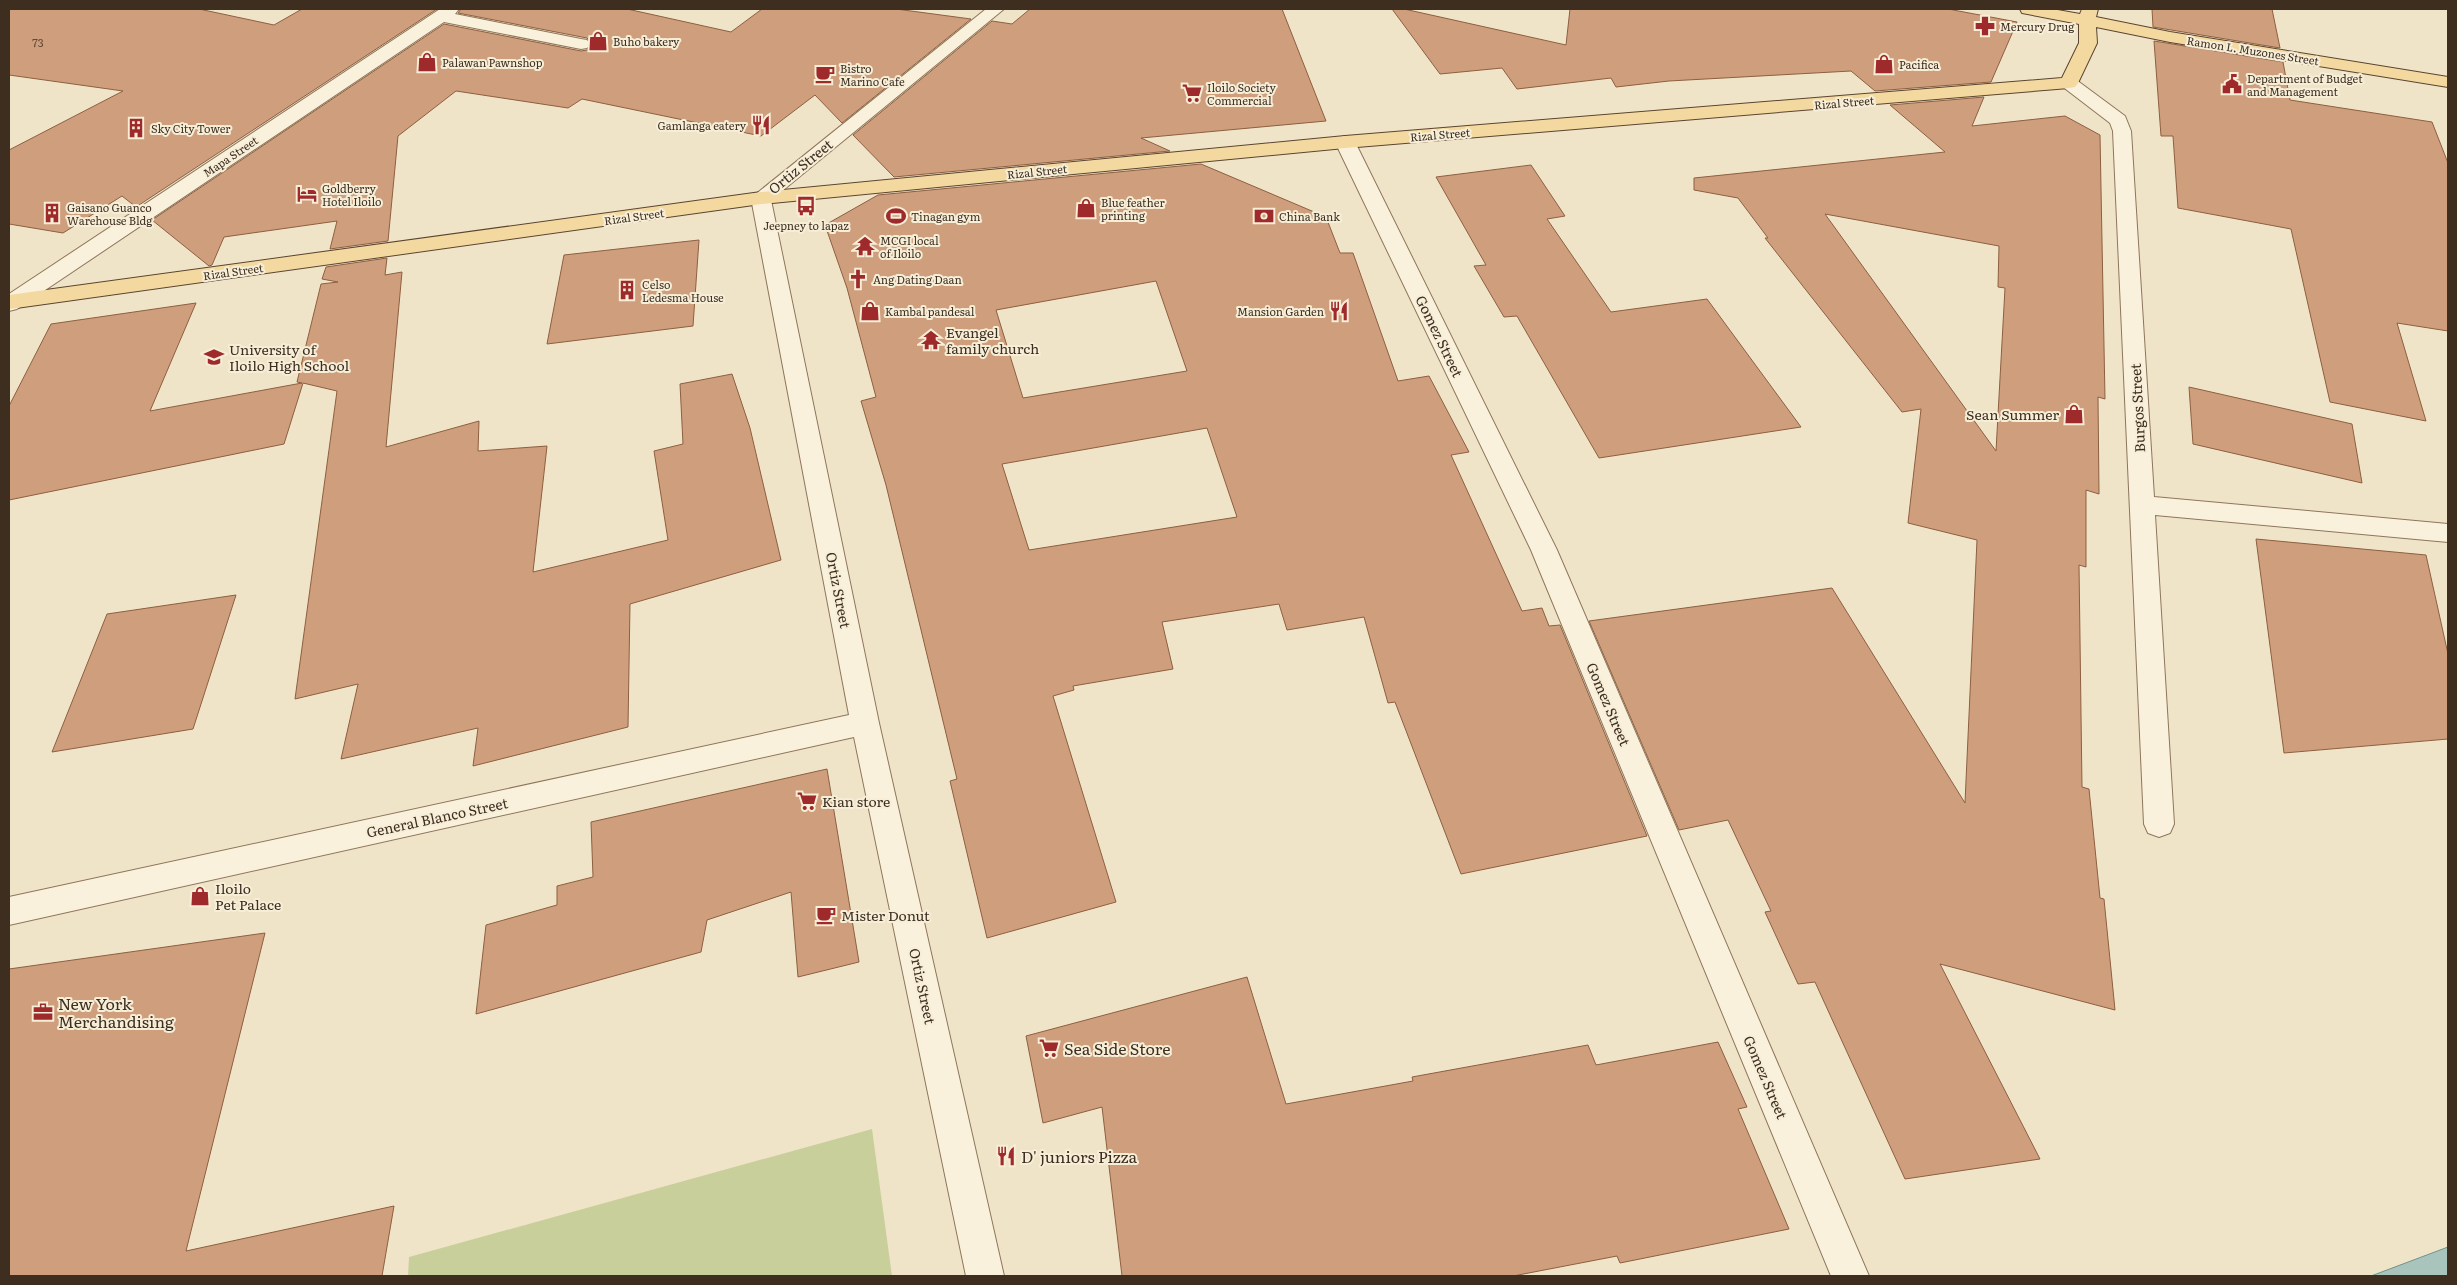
<svg xmlns="http://www.w3.org/2000/svg" width="2457" height="1285" viewBox="0 0 2457 1285" font-family="Literata,serif">
<rect width="100%" height="100%" fill="#f0e4c8"/>
<path fill="#c9cf9b" d="M872,1129L892,1276H408L409,1257Z"/>
<path fill="#a9c4bc" stroke="#6f938a" d="M2448,1247V1276H2371Z"/>
<path fill="#cf9f7d" stroke="#8d5f41" fill-rule="evenodd" d="M9,9H199L274,25L302,9H437L136,207L122,196L63,233L9,224V150L123,91L9,75Z
M461,9H627L731,32L762,9H896L971,19L842,123L815,95L761,136L582,99L568,108L456,91L398,136L388,241L330,249L337,221L224,237L212,265L209,266L152,220L444,24L581,51L587,50L592,44L587,38L458,13Z
M1030,9H1282L1326,121L1141,138L1170,151L894,177L853,135L992,21L1012,24Z
M1392,9H1404L1566,45L1570,9H1948L2017,22L1991,82L1875,91L1851,71L1669,81L1616,87L1611,78L1517,89L1502,68L1440,74Z
M2152,9H2272L2280,48L2153,27Z
M2154,41L2283,62L2290,100L2432,122L2448,163V331L2397,323L2426,421L2330,402L2291,229L2178,208L2173,136H2161Z
M1984,97L1972,126L2065,116L2100,135L2105,399L2098,397L2099,494L2086,490V567L2079,565L2082,787L2089,789L2100,898L2104,899L2115,1010L1940,964L2040,1159L1905,1179L1815,982L1798,984L1765,912L1771,911L1728,820L1679,830L1589,621L1832,588L1965,803L1977,540L1908,523L1921,409L1902,412L1765,238H1768L1738,198L1694,190V178L1945,152L1890,105ZM1825,214L1999,246L1998,287L2005,288L1996,451Z
M1201,164L1326,217L1340,253H1353L1398,381L1429,376L1469,452L1451,455L1522,611L1542,608L1549,626L1560,625L1647,836L1461,874L1395,702L1388,703L1364,617L1287,630L1279,604L1162,622L1173,669L1073,686L1074,690L1053,696L1116,902L987,938L950,781L957,779L886,485L861,401L876,397L847,288L825,225L878,195ZM1156,281L1187,371L1023,398L996,310ZM1207,428L1237,517L1029,550L1002,464Z
M1531,165L1565,216L1547,219L1611,312L1707,299L1801,427L1599,458L1517,316L1504,317L1474,266L1486,265L1436,177Z
M699,240L693,326L547,344L564,255Z
M387,258L385,275L402,272L386,447L479,421L478,451L547,446L533,572L668,540L654,451L683,444L680,384L732,374L750,428L781,560L630,604L628,727L473,766L478,728L341,759L358,684L295,699L337,391L303,383L284,444L9,500V406L51,324L196,303L150,411L302,383L297,382L321,284L338,282L322,279L326,267Z
M2189,387L2352,424L2362,483L2193,444Z
M2256,539L2426,555L2448,654V739L2284,753Z
M236,595L193,729L52,752L107,614Z
M827,769L859,962L798,977L791,892L707,920L701,952L476,1014L486,925L557,905V886L593,877L591,822Z
M265,933L186,1251L394,1206L382,1276H9V969Z
M1247,977L1286,1104L1413,1081L1412,1077L1588,1045L1596,1065L1718,1042L1747,1107L1738,1109L1789,1229L1620,1263L1617,1256L1513,1276H1122L1102,1107L1043,1123L1026,1036Z"/>
<g fill="none" stroke-linecap="round" stroke-linejoin="round">
<defs>
<path id="minor" d="M440,9H459L455,14L581,39L587,40L590,44L587,48L581,49L444,22L17,309L9,311V294Z
M986,9H1004L771,200L879,723L1004,1276H966L854,737L9,925V897L849,715L751,198Z
M2069,78L2075,79L2125,116L2131,131L2154,497L2448,524V542L2155,515L2174,824L2170,833L2159,837L2148,833L2144,824L2113,131L2110,123L2063,87L2060,83L2063,79Z
M1345,136L1352,138L1355,142L1557,550L1869,1276H1831L1531,550L1335,142L1338,138Z"/>
<path id="major" d="M2020,9H2052L2080,14L2082,9H2098L2096,17L2170,32L2448,77V87L2170,42L2096,27L2097,43L2078,83L2075,87L2069,88L1345,148L761,204L9,309V295L761,192L1345,136L2062,78L2079,43V24L2022,13Z"/>
</defs>
<use href="#minor" stroke="#8d765c" stroke-width="2"/>
<use href="#major" stroke="#5b4430" stroke-width="2"/>
<use href="#minor" fill="#faf1dc" fill-rule="evenodd"/>
<use href="#major" fill="#f3d9a0" fill-rule="evenodd"/>
</g>
<defs>
<symbol id="pharmacy-bare" viewBox="-9 -9 18 18"><path d="M-2-6h4v4h4v4h-4v4h-4v-4h-4v-4h4Z" fill="#9e2a2b" stroke="#f7eed8" stroke-width="2.5" paint-order="stroke"/></symbol>
<symbol id="shop-bare" viewBox="-9 -9 18 18"><path d="M-5-2.5h2.3a2.7 3.5 0 0 1 5.4 0H5L5.5 6h-11ZM-1.5-2.5h3a1.5 2.3 0 0 0-3 0Z" fill="#9e2a2b" stroke="#f7eed8" stroke-width="2.5" paint-order="stroke"/></symbol>
<symbol id="cafe-bare" viewBox="-9 -9 18 18"><path d="M-5.5-4.5H6V0H3Q3 3.5 0 3.5H-2.5Q-5.5 3.5-5.5 0ZM3-3.2v2h1.7v-2ZM-6 4.5H4V6H-6Z" fill="#9e2a2b" stroke="#f7eed8" stroke-width="2.5" paint-order="stroke"/></symbol>
<symbol id="civic-bare" viewBox="-9 -9 18 18"><path d="M-.6-6.5H3V-4.5H.6V-3L4-1V1h2V6H-6V1h2V-1L-.6-3ZM-1.2 2.5V6h2.4V2.5Z" fill="#9e2a2b" stroke="#f7eed8" stroke-width="2.5" paint-order="stroke"/></symbol>
<symbol id="supermarket-bare" viewBox="-9 -9 18 18"><path d="M-6-5.5h2.5l.6 2H6L4.5 2H-2.5L-4.4-4H-6ZM-1.5 3.2a1.3 1.3 0 1 0 .1 0ZM3 3.2a1.3 1.3 0 1 0 .1 0Z" fill="#9e2a2b" stroke="#f7eed8" stroke-width="2.5" paint-order="stroke"/></symbol>
<symbol id="restaurant-bare" viewBox="-9 -9 18 18"><path d="M-5-6h1v4h1v-4h1v4h1v-4h1v5L-1.5 .5V6h-2V.5L-5-1ZM5-6V6H3V1.5H1.5Q1.5-4 5-6Z" fill="#9e2a2b" stroke="#f7eed8" stroke-width="2.5" paint-order="stroke"/></symbol>
<symbol id="building-bare" viewBox="-9 -9 18 18"><path d="M-4-6H4V6H1V3H-1V6H-4ZM-2.5-4.3h1.7v1.8h-1.7ZM.8-4.3h1.7v1.8H.8ZM-2.5-1h1.7V.8h-1.7ZM.8-1h1.7V.8H.8Z" fill="#9e2a2b" stroke="#f7eed8" stroke-width="2.5" paint-order="stroke"/></symbol>
<symbol id="hotel-bare" viewBox="-9 -9 18 18"><path d="M-6-4.5h1.5V1H6V5H4.5V3h-9V5H-6ZM-4 0a1.8 1.8 0 1 1 3.6 0ZM.5 0V-2.5h3Q6-2.5 6 0Z" fill="#9e2a2b" stroke="#f7eed8" stroke-width="2.5" paint-order="stroke"/></symbol>
<symbol id="bus-bare" viewBox="-9 -9 18 18"><path d="M-5-6H5V4H4V6H2V4H-2V6H-4V4H-5ZM-3.5-4V0h7V-4ZM-3.5 1.2v1.5H-2V1.2ZM2 1.2v1.5H3.5V1.2Z" fill="#9e2a2b" stroke="#f7eed8" stroke-width="2.5" paint-order="stroke"/></symbol>
<symbol id="stadium-bare" viewBox="-9 -9 18 18"><path d="M0-5a6.5 5 0 1 0 0 10a6.5 5 0 1 0 0-10ZM-3.5-1.8h7v3.6h-7Z" fill="#9e2a2b" stroke="#f7eed8" stroke-width="2.5" paint-order="stroke"/></symbol>
<symbol id="bank-bare" viewBox="-9 -9 18 18"><path d="M-6-4H6V4H-6ZM0-2.3a2.3 2.3 0 1 0 0 4.6a2.3 2.3 0 1 0 0-4.6Z" fill="#9e2a2b" stroke="#f7eed8" stroke-width="2.5" paint-order="stroke"/></symbol>
<symbol id="temple-bare" viewBox="-9 -9 18 18"><path d="M0-6L5-2H3V0L6.5 2.5H4V6H1.5V3h-3V6H-4V2.5H-6.5L-3 0V-2H-5Z" fill="#9e2a2b" stroke="#f7eed8" stroke-width="2.5" paint-order="stroke"/></symbol>
<symbol id="church-bare" viewBox="-9 -9 18 18"><path d="M-1.2-6h2.4v3.5h3.3v2.4h-3.3V6h-2.4V-.1h-3.3v-2.4h3.3Z" fill="#9e2a2b" stroke="#f7eed8" stroke-width="2.5" paint-order="stroke"/></symbol>
<symbol id="school-bare" viewBox="-9 -9 18 18"><path d="M0-5L7-2L0 1L-7-2ZM-4 1L0 2.5L4 1V4Q0 6-4 4Z" fill="#9e2a2b" stroke="#f7eed8" stroke-width="2.5" paint-order="stroke"/></symbol>
<symbol id="office-bare" viewBox="-9 -9 18 18"><path d="M-6-3h4V-5.5h4V-3h4V5H-6ZM-1-4.5V-3h2v-1.5ZM-6 0V1H6V0Z" fill="#9e2a2b" stroke="#f7eed8" stroke-width="2.5" paint-order="stroke"/></symbol>
</defs>
<g fill-rule="evenodd">
<use href="#pharmacy-bare" x="1971" y="12" width="28" height="28"/>
<use href="#shop-bare" x="584" y="27" width="28" height="28"/>
<use href="#shop-bare" x="413" y="48" width="28" height="28"/>
<use href="#shop-bare" x="1870" y="50" width="28" height="28"/>
<use href="#cafe-bare" x="811" y="60" width="28" height="28"/>
<use href="#civic-bare" x="2218" y="70" width="28" height="28"/>
<use href="#supermarket-bare" x="1178" y="79" width="28" height="28"/>
<use href="#restaurant-bare" x="747" y="111" width="28" height="28"/>
<use href="#building-bare" x="122" y="114" width="28" height="28"/>
<use href="#hotel-bare" x="293" y="180" width="28" height="28"/>
<use href="#bus-bare" x="792" y="192" width="28" height="28"/>
<use href="#shop-bare" x="1072" y="194" width="28" height="28"/>
<use href="#building-bare" x="38" y="199" width="28" height="28"/>
<use href="#stadium-bare" x="882" y="202" width="28" height="28"/>
<use href="#bank-bare" x="1250" y="202" width="28" height="28"/>
<use href="#temple-bare" x="851" y="232" width="28" height="28"/>
<use href="#church-bare" x="844" y="265" width="28" height="28"/>
<use href="#building-bare" x="613" y="276" width="28" height="28"/>
<use href="#shop-bare" x="856" y="297" width="28" height="28"/>
<use href="#restaurant-bare" x="1325" y="297" width="28" height="28"/>
<use href="#temple-bare" x="917" y="326" width="28" height="28"/>
<use href="#school-bare" x="200" y="343" width="28" height="28"/>
<use href="#shop-bare" x="2060" y="400" width="28" height="28"/>
<use href="#supermarket-bare" x="793" y="787" width="28" height="28"/>
<use href="#shop-bare" x="186" y="882" width="28" height="28"/>
<use href="#cafe-bare" x="812" y="901" width="28" height="28"/>
<use href="#office-bare" x="29" y="998" width="28" height="28"/>
<use href="#supermarket-bare" x="1035" y="1034" width="28" height="28"/>
<use href="#restaurant-bare" x="992" y="1142" width="28" height="28"/>
</g>
<g text-anchor="middle" dominant-baseline="central" stroke-width="4" stroke-linejoin="round" paint-order="stroke">
<g font-size="11" fill="#3d2e20" stroke="#f7eed8" text-anchor="start">
<text x="2000" y="26">Mercury Drug</text>
<text x="613" y="41">Buho bakery</text>
<text x="442" y="62">Palawan Pawnshop</text>
<text x="1899" y="64">Pacifica</text>
<text x="840" y="68">Bistro<tspan x="840" dy="13">Marino Cafe</tspan></text>
<text x="2247" y="78">Department of Budget<tspan x="2247" dy="13">and Management</tspan></text>
<text x="1207" y="87">Iloilo Society<tspan x="1207" dy="13">Commercial</tspan></text>
<text x="746" y="125" text-anchor="end">Gamlanga eatery</text>
<text x="151" y="128">Sky City Tower</text>
<text x="322" y="188">Goldberry<tspan x="322" dy="13">Hotel Iloilo</tspan></text>
<text x="1101" y="202">Blue feather<tspan x="1101" dy="13">printing</tspan></text>
<text x="67" y="207">Gaisano Guanco<tspan x="67" dy="13">Warehouse Bldg</tspan></text>
<text x="911" y="216">Tinagan gym</text>
<text x="1279" y="216">China Bank</text>
<text x="806" y="225" text-anchor="middle">Jeepney to lapaz</text>
<text x="880" y="240">MCGI local<tspan x="880" dy="13">of Iloilo</tspan></text>
<text x="873" y="279">Ang Dating Daan</text>
<text x="642" y="284">Celso<tspan x="642" dy="13">Ledesma House</tspan></text>
<text x="885" y="311">Kambal pandesal</text>
<text x="1324" y="311" text-anchor="end">Mansion Garden</text>
</g>
<g font-size="11" fill="#624a37">
<text x="38" y="42">73</text>
</g>
<g font-size="11" fill="#3d2e20" stroke="#f7eed8">
<text transform="translate(2253 50) rotate(9)">Ramon L. Muzones Street</text>
<text transform="translate(1844 102) rotate(-5)">Rizal Street</text>
<text transform="translate(1440 134) rotate(-5)">Rizal Street</text>
<text transform="translate(230 156) rotate(-34)">Mapa Street</text>
<text transform="translate(1037 171) rotate(-6)">Rizal Street</text>
<text transform="translate(634 216) rotate(-8)">Rizal Street</text>
<text transform="translate(233 271) rotate(-8)">Rizal Street</text>
</g>
<g font-size="14" fill="#3d2e20" stroke="#f7eed8">
<text transform="translate(800 166) rotate(-39)">Ortiz Street</text>
<text transform="translate(1440 336) rotate(64)">Gomez Street</text>
<text transform="translate(2137 408) rotate(-93)">Burgos Street</text>
<text transform="translate(839 590) rotate(79)">Ortiz Street</text>
<text transform="translate(1609 704) rotate(67)">Gomez Street</text>
<text transform="translate(437 817) rotate(-12)">General Blanco Street</text>
<text transform="translate(923 986) rotate(78)">Ortiz Street</text>
<text transform="translate(1766 1077) rotate(67)">Gomez Street</text>
</g>
<g font-size="14" fill="#3d2e20" stroke="#f7eed8" text-anchor="start">
<text x="946" y="332">Evangel<tspan x="946" dy="16">family church</tspan></text>
<text x="229" y="349">University of<tspan x="229" dy="16">Iloilo High School</tspan></text>
<text x="2059" y="414" text-anchor="end">Sean Summer</text>
<text x="822" y="801">Kian store</text>
<text x="215" y="888">Iloilo<tspan x="215" dy="16">Pet Palace</tspan></text>
<text x="841" y="915">Mister Donut</text>
</g>
<g font-size="16" fill="#3d2e20" stroke="#f7eed8" text-anchor="start">
<text x="58" y="1003">New York<tspan x="58" dy="18">Merchandising</tspan></text>
<text x="1064" y="1048">Sea Side Store</text>
<text x="1021" y="1156">D' juniors Pizza</text>
</g>
</g>
<rect width="2457" height="1285" fill="none" stroke="#3d2e20" stroke-width="20"/>
</svg>
